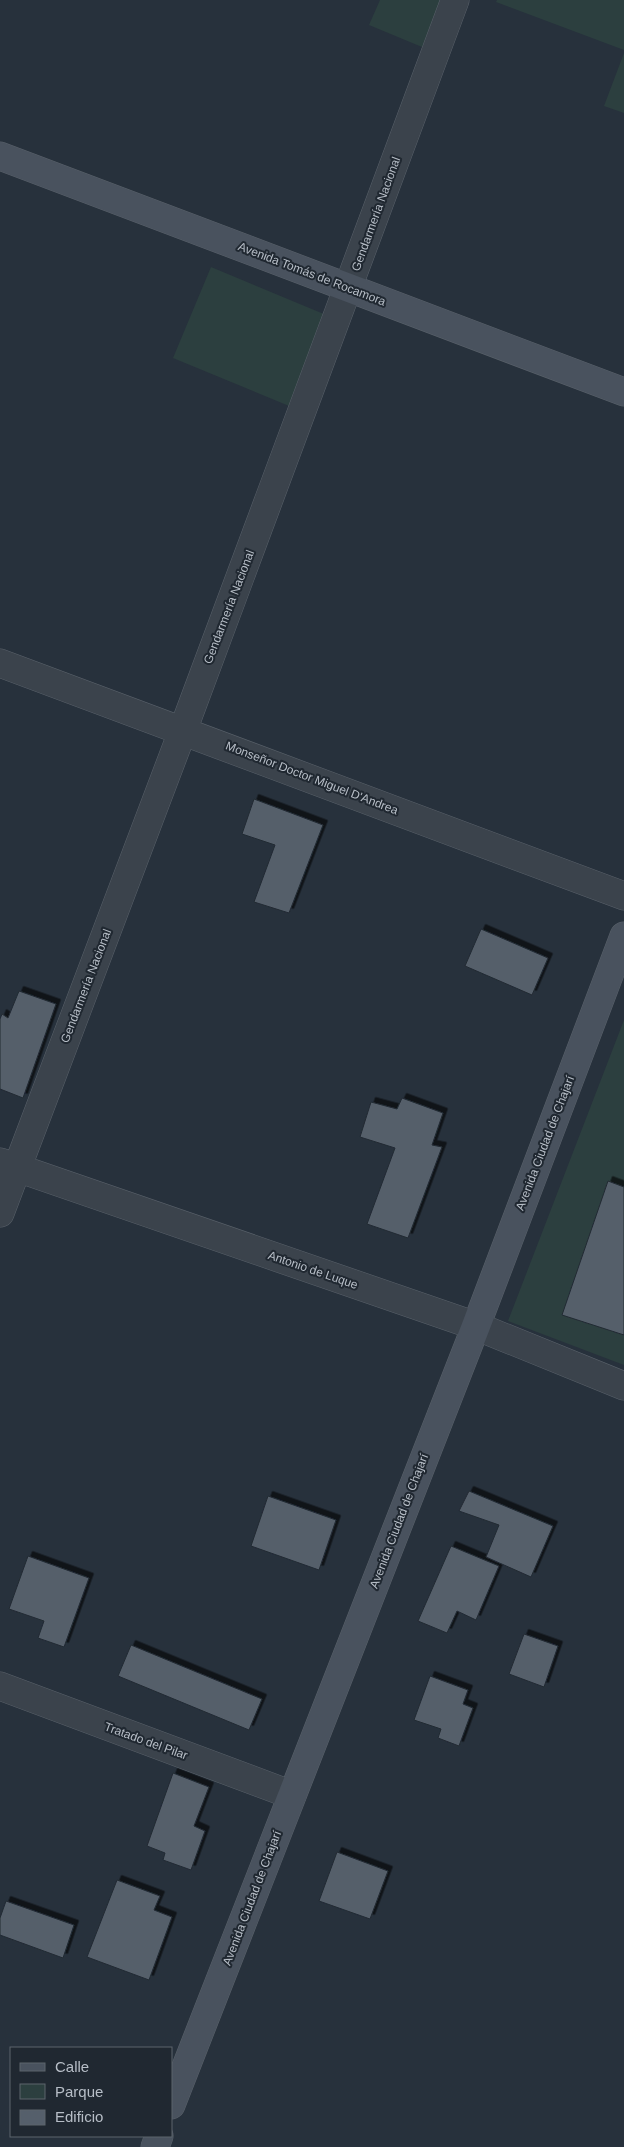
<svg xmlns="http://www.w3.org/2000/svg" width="624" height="2147" viewBox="0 0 624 2147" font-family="Helvetica,sans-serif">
<defs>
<filter id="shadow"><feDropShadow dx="4.5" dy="-4.5" stdDeviation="0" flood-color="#0009"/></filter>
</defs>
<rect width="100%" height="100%" fill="#27313c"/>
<path fill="#2c3f3f" d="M380,0H442L422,47L369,25Z
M497,0H624V50L496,2Z
M624,53V113L604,106Z
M211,267L331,317L294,408L173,358Z
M624,1020V1365L508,1321Z"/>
<path fill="#555f6b" stroke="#222a33" filter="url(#shadow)" d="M254,799L323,825L289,913L254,902L275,845L242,834Z
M481,929L548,958L532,995L465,966Z
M19,991L56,1004L23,1098L0,1089V1019L2,1014L8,1018Z
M402,1098L443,1113L432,1145L442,1147L408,1238L367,1224L395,1148L360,1137L371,1102L397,1109Z
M608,1181L624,1187V1335L562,1315Z
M469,1491L553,1526L531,1577L486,1557L499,1525L459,1511Z
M268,1496L336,1520L319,1570L251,1546Z
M451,1546L499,1566L476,1620L457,1611L447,1633L418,1621Z
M28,1556L89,1578L64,1647L38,1638L44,1621L9,1609Z
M524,1634L558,1646L544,1687L509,1674Z
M131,1645L262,1699L249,1730L118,1676Z
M430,1676L468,1690L463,1704L473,1708L459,1746L438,1738L441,1729L414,1720Z
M173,1773L209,1787L194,1826L205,1831L191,1870L163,1860L165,1853L147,1846Z
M337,1852L388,1871L370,1919L319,1901Z
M117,1880L160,1896L154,1910L172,1917L149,1980L87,1957Z
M6,1901L74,1925L63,1958L0,1935V1918Z"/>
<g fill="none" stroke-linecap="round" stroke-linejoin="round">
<defs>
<path id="street" d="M0,663L624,896
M0,1162L476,1326L624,1386
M0,1213L183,730L455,0
M0,1686L292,1795"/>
<path id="secondary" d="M0,156L624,392
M171,2105L476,1326L624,936
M155,2147L159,2136"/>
</defs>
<use href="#street" stroke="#59616a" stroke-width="29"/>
<use href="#secondary" stroke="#59616a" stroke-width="29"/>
<use href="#street" stroke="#3b434c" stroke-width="28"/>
<use href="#secondary" stroke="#49525e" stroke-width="28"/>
</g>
<g text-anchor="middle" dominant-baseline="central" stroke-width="4" stroke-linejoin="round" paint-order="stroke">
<g font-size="12" fill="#b7bec7" stroke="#202831">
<text transform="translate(376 214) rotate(-70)">Gendarmería Nacional</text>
<text transform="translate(312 274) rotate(21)">Avenida Tomás de Rocamora</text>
<text transform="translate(229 607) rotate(-69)">Gendarmería Nacional</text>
<text transform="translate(312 778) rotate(21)">Monseñor Doctor Miguel D'Andrea</text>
<text transform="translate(86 986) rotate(-69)">Gendarmería Nacional</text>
<text transform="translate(545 1143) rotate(-69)">Avenida Ciudad de Chajarí</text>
<text transform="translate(313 1270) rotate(19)">Antonio de Luque</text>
<text transform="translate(399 1521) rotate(-69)">Avenida Ciudad de Chajarí</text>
<text transform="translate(146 1741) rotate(20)">Tratado del Pilar</text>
<text transform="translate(252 1898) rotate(-69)">Avenida Ciudad de Chajarí</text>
</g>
</g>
<rect x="10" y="2047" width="162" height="90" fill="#202831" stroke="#5c646d"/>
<rect x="20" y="2063" width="25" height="8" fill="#49525e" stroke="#5c646d"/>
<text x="55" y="2072" font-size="15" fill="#b7bec7">Calle</text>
<rect x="20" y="2084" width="25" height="15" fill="#2c3f3f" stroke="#5c646d"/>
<text x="55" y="2097" font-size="15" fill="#b7bec7">Parque</text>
<rect x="20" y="2110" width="25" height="15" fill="#555f6b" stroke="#5c646d"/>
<text x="55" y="2122" font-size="15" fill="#b7bec7">Edificio</text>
</svg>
